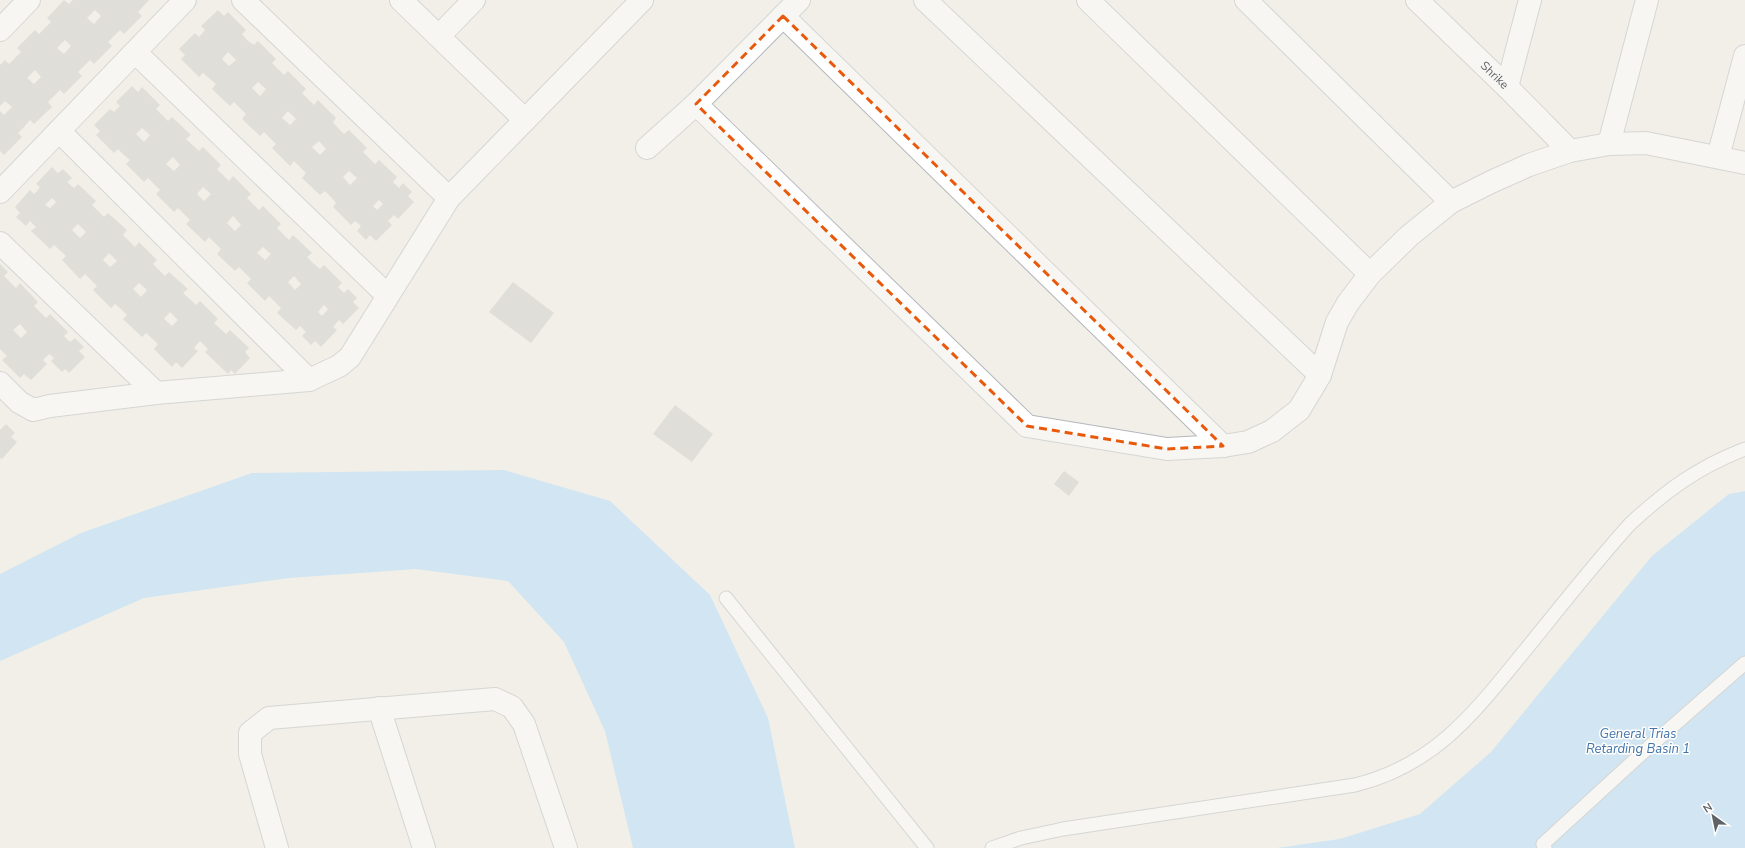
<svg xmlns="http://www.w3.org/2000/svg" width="1745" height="848" viewBox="0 0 1745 848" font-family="'Nunito Sans',sans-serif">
<rect width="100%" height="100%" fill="#f1efe8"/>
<path fill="#aadaff" d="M504,470L610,501L710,595L768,718L795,848H633L605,731L564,642L508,581L416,569L289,578L144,598L0,661V574L81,533L252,473Z
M1745,491V848H1277L1340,839L1420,814L1491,752L1652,556L1729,494Z"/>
<path fill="#cccac5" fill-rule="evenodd" d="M64,0L69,4L73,0H149L138,12L142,16L124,34L120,30L108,42L112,46L94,64L90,60L78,72L82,76L64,94L60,90L48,102L52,107L34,124L30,120L24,127L18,133L22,137L4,155L0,151V111L4,115L12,107L5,101L0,106V65L5,60L9,64L21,52L17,48L35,30L39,34L51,22L47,18ZM95,10L101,16L94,24L87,18ZM65,40L71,46L64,54L57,48ZM35,70L41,77L34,84L27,78Z
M218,10L224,16L228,12L246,30L242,34L247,40L254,45L258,41L276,59L272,63L284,75L288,71L306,89L302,93L314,105L318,100L336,118L333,122L338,128L344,134L349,130L367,148L363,152L375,164L379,160L397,177L393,182L399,188L403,183L412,192L408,196L414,202L398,219L394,215L388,221L392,225L376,241L370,235L366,240L357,231L361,226L355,221L351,225L333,207L336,203L331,197L325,191L320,195L302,178L306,173L294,161L290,166L272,148L276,144L264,132L260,136L242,119L246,114L234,102L230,106L212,89L216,84L203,73L199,77L181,59L185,55L179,49L195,33L199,37L205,30L201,26ZM228,52L236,60L229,66L222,59ZM258,82L266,89L260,96L252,88ZM288,111L296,119L290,125L282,118ZM319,141L326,149L320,155L312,147ZM349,171L357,178L350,185L343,177ZM379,200L383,204L377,210L373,206Z
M132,86L138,92L142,87L160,105L156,109L168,121L172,117L191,135L186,139L199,151L203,147L221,165L217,169L229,181L233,176L251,194L247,198L259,210L263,206L281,224L277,228L289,240L293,235L312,253L307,257L313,263L320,269L324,265L342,283L338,287L344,293L348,289L357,298L353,302L359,308L343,324L339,320L333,327L337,330L321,347L315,341L311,345L302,336L306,332L300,326L296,330L277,313L281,308L269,296L265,301L247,283L251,279L239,267L235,271L217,254L221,249L209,237L205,242L186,224L190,220L178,208L174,212L156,194L160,190L148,178L144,182L126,164L130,160L124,155L118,149L114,153L96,135L100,131L94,125L110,109L114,112L120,106L116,102ZM142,128L150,135L144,142L136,134ZM173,157L180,165L174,171L166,164ZM203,187L211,194L204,201L197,194ZM233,216L241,225L235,231L227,223ZM263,247L271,254L265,260L257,253ZM294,276L301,284L295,290L288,282ZM324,305L328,309L322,316L318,312Z
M52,167L58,173L63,169L72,178L67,182L74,188L78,184L96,201L92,205L104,217L108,213L127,230L123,235L135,247L139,242L157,260L153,264L165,276L169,272L188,289L183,293L196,305L200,301L218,319L214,323L226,334L230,330L249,348L245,352L250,358L235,374L231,370L228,374L205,352L208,349L200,341L194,348L198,351L182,368L176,362L172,367L154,349L158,344L146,333L142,337L123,319L127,315L121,309L115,304L111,308L93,290L97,286L85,274L80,279L62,260L66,256L54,245L50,249L31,231L36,227L30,221L26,226L16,217L20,213L15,207L30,190L34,194L37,191L40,187L36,184ZM52,198L56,202L50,208L45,205ZM78,224L86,232L80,238L72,230ZM109,253L117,261L110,267L103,260ZM139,283L147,290L141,297L133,289ZM170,312L178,320L172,326L164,319Z
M0,264L8,272L4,276L16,288L20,283L38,302L34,306L46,318L50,314L68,332L64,336L70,342L75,338L84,347L79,351L85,357L69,373L65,369L62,372L51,361L54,358L49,354L43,360L47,364L31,380L24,374L20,378L2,360L7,356L0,349ZM20,324L27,332L21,338L13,330Z
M513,282L554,313L531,343L489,312Z
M675,405L713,434L692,462L653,434Z
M6,424L15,433L11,437L17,442L2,459L0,458V430Z
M1064,471L1079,482L1069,496L1054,484Z"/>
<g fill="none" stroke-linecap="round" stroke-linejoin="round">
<defs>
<path id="service" d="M726,598L927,848
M992,848L1021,838L1063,829L1355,785C1437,765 1476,710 1527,648C1561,606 1594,564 1630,524C1667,490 1698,467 1745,449
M1545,848L1543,844L1650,746L1745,663"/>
<g id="minor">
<path d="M243,0L449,198"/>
<path d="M401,0L525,120"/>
<path d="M925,0L1320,375"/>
<path d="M1088,0L1370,274"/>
<path d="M1246,0L1451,202"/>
<path id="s1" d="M1417,0L1507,87L1570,151"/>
<path d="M783,16L1223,446"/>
<path d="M0,30L29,0"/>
<path d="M439,36L474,0"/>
<path d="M135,52L387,295"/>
<path d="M1507,87L1530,0"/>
<path d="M696,104L1027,426L1167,449L1223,446L1248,442L1272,431L1299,410L1320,375L1337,322L1348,303L1370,274L1409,236L1451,202L1491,182L1529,165L1570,151L1609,144L1646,143L1745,163"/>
<path d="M59,131L309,380"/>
<path d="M1609,144L1647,0"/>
<path d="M647,148L696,104L799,0"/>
<path d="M1718,157L1745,56"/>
<path d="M0,192L185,0"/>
<path d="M0,243L156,393"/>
<path d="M0,383L19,402L33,410L50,406L156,393L309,380L339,366L350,357L449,198L642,0"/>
<path d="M379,708L424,848"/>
<path d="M277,848L250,754V733L269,718L495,699L512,707L524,724L566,848"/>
</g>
</defs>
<use href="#service" stroke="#b5b8bc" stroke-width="15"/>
<use href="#minor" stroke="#b5b8bc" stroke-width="24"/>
<use href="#service" stroke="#fff" stroke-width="13"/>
<use href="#minor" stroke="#fff" stroke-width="22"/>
</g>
<path d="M0 0H1745V848H0ZM783,16L1223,446L1167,449L1027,426L696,104Z" fill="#f1efe8" fill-opacity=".55" fill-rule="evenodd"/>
<path fill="none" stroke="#e8590c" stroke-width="3" stroke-dasharray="8 5" stroke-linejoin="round" d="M783,16L1223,446L1167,449L1027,426L696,104Z"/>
<g text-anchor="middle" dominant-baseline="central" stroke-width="3" stroke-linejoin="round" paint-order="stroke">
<g font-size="12" fill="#5f6368" stroke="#fff">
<text stroke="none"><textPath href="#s1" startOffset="108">Shrike</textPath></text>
</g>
<g font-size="13" font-style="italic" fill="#4174aa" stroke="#fff">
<text x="1638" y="734">General Trias<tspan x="1638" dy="15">Retarding Basin 1</tspan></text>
</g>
</g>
<g transform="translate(1713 816) rotate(327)" stroke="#ffffff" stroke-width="3" paint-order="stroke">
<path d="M0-3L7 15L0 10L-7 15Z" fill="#5f6368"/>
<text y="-6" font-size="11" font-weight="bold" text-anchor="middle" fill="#5f6368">N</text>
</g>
</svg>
